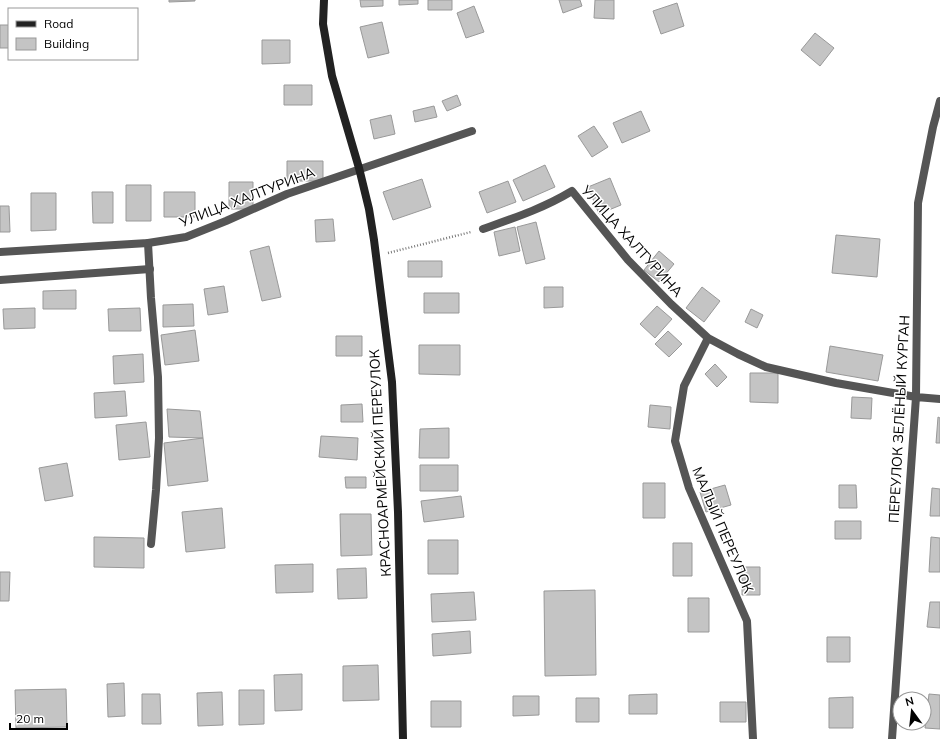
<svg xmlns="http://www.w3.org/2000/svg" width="940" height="739" viewBox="0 0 940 739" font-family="Mulish,sans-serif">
<rect width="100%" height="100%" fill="#fff"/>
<path fill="#c4c4c4" stroke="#999" d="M169,0H195V1L169,2Z
M360,0H383V6L361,7Z
M399,0H418V4L399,5Z
M428,0H452V10H428Z
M559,0H580L582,6L563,13Z
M595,0H614V19L594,18Z
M677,3L684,26L661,34L653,11Z
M474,6L484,32L466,38L457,13Z
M382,22L389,53L368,58L360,27Z
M0,25H9V48H0Z
M815,33L834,48L820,66L801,50Z
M262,40H290V63L262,64Z
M284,85H312V105H284Z
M457,95L461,105L447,111L442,101Z
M434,106L437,117L415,122L413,111Z
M641,111L650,131L622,143L613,123Z
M391,115L395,134L374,139L370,120Z
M594,126L608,147L592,157L578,136Z
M287,161H323V181H287Z
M545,165L555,187L523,201L513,180Z
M610,178L621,205L599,214L588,187Z
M422,179L431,207L393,220L383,192Z
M508,181L516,202L487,213L479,192Z
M229,182H253V209H229Z
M126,185H151V221H126Z
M92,192H113V223H93Z
M164,192H195V217H164Z
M31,193H56V230L31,231Z
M0,206H9L10,232H0Z
M333,219L335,241L316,242L315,220Z
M536,222L545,259L526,264L517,227Z
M515,227L520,251L499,256L494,232Z
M836,235L880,239L877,277L832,273Z
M269,246L281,297L262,301L250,251Z
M659,251L674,264L659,282L644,270Z
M408,261H442V277H408Z
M224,286L228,312L208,315L204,289Z
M544,287H563V307L544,308Z
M702,287L720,301L704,322L686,308Z
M76,290V309H43V291Z
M424,293H459V313H424Z
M193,304L194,326L163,327V305Z
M657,306L672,319L655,338L640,324Z
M35,308V328L4,329L3,309Z
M140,308L141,331H109L108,309Z
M751,309L763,315L757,328L745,322Z
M195,330L199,361L165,365L161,335Z
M668,331L682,344L669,357L655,344Z
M336,336H362V356H336Z
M419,345H460V375L419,374Z
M830,346L883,355L878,381L826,372Z
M143,354L144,382L114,384L113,356Z
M715,364L727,377L717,387L705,374Z
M750,373H778V403L750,402Z
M125,391L127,416L95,418L94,393Z
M852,397L872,398L871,419L851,418Z
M362,404L363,422H341V405Z
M650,405L671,407L670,429L648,427Z
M167,409L200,411L203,438L169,437Z
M938,417L940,418V443H936Z
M146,422L150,457L119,460L116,425Z
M449,428V458H419L420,429Z
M321,436L358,438L357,460L319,457Z
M203,438L208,481L168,486L164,443Z
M67,463L73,496L45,501L39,468Z
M420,465H458V491H420Z
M345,477H366V488H346Z
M643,483H665V518H643Z
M725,485L731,505L706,512L700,492Z
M839,485H856L857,508H839Z
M932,488L940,489V516H930Z
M461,496L464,517L424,522L421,501Z
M222,508L225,548L186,552L182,512Z
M340,514H371L372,555L341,556Z
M835,521H861V539H835Z
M94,537L144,538V568L94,567Z
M931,537L940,538V572H929Z
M428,540H458V574H428Z
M673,543H692V576H673Z
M313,564V592L276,593L275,565Z
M742,567H760V595H742Z
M366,568L367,598L338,599L337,569Z
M0,572H10L9,601H0Z
M595,590L596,675L545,676L544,591Z
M474,592L476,620L432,622L431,594Z
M688,598H709V632H688Z
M930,602H940V628L927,627Z
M470,631L471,653L433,656L432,634Z
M827,637H850V662H827Z
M378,665L379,700L343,701V666Z
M302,674V710L275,711L274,675Z
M124,683L125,716L108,717L107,684Z
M66,689L67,727L16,728L15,690Z
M239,690H264V724L239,725Z
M222,692L223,725L198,726L197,693Z
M142,694H160L161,724H142Z
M657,694V714H629V695Z
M929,694L940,695V729L925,728Z
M513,696H539V715L513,716Z
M853,697V728H829V698Z
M576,698H599V722H576Z
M431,701H461V727H431Z
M720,702H746V722H720Z"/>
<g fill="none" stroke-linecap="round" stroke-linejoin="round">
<path stroke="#777" stroke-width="2.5" stroke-dasharray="1 2" stroke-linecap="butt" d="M388,253L471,232"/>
<path stroke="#555" stroke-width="8" d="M148,243L151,298L158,377L159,438L156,490L151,544"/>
<path stroke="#555" stroke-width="8" d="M483,229C514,218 544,208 572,191L628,260L671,304L708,338L738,354L766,367L836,383L916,397L940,399
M0,252L148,243L186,237L226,221L287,194L472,131
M0,280L150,269
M708,338L684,386L675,441L689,488L747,621L753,739
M892,739L916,397L918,203L933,127L940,101"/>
<path stroke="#222" stroke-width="8" d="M324,0L323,24L332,76L359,168L369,209L374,240L392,382L398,512L403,739"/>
</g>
<g text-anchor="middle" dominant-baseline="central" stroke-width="3" stroke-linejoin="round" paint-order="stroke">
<g font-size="14" fill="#000" stroke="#fff">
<text transform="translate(247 197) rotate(-21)">УЛИЦА ХАЛТУРИНА</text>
<text transform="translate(632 241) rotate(48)">УЛИЦА ХАЛТУРИНА</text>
<text transform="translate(899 419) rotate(-87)">ПЕРЕУЛОК ЗЕЛЁНЫЙ КУРГАН</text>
<text transform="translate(380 463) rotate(-93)">КРАСНОАРМЕЙСКИЙ ПЕРЕУЛОК</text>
<text transform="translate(723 530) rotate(67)">МАЛЫЙ ПЕРЕУЛОК</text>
</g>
</g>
<rect x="8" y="8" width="130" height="52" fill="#ffffff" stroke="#999999"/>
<rect x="16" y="21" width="20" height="6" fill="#222222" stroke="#999999"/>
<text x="44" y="28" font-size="12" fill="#000000">Road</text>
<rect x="16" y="38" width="20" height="12" fill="#c4c4c4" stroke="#999999"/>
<text x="44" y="48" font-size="12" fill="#000000">Building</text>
<g transform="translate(912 711) rotate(345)"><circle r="19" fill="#ffffff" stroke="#999999"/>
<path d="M0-3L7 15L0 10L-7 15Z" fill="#000000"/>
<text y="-6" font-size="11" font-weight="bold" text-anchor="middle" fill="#000000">N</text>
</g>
<path d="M10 723v6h57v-6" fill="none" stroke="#000000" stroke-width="2"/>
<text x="16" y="723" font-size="12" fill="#000000" stroke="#ffffff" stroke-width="3" paint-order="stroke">20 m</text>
</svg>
